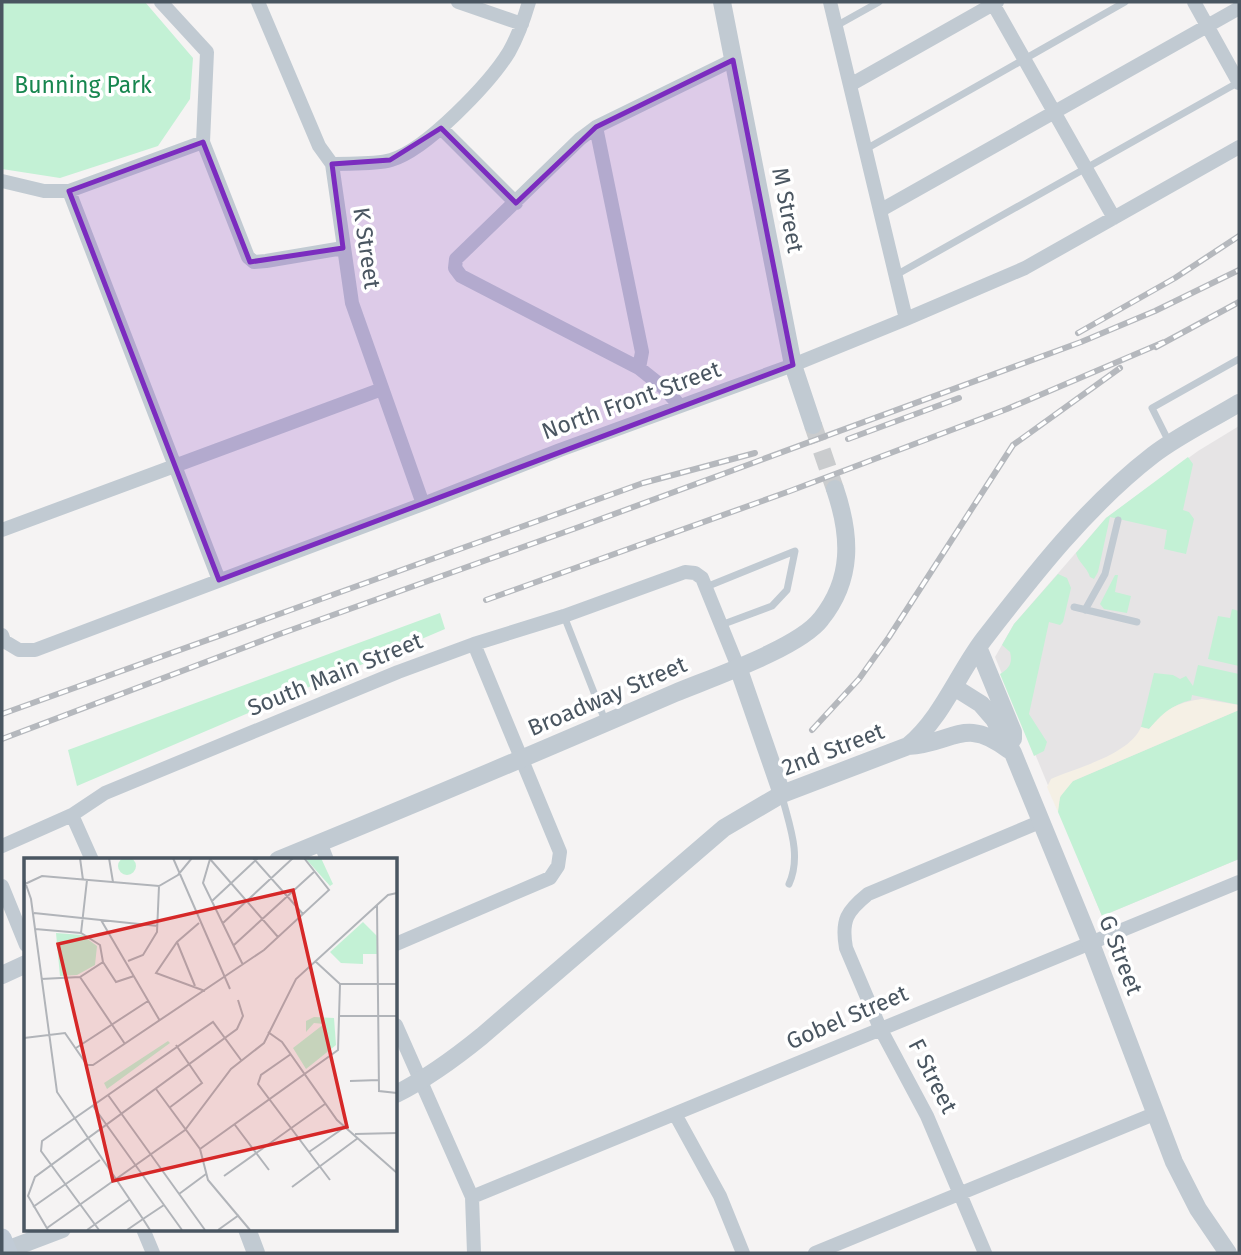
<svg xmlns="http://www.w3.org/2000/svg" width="1241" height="1255" viewBox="0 0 1241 1255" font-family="'Fira Sans',sans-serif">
<rect width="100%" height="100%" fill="#f5f3f3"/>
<path fill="#e6e4e5" d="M1239,426V859L1102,916L995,657L1014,624L1106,518L1198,451Z"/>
<path fill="#c3f1d5" d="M2,2H145L193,58L190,99L158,146L60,178L2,169Z
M1188,457L1193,464L1183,510L1189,512L1194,519L1186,554L1164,549L1167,530L1110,517L1098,572L1094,579L1090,577C1087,567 1078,562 1076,553L1106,518Z
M1058,574L1067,578L1071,588L1063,622L1060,625L1049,622L1029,714L1047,742L1044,751L1034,756L1000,674C1009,669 1013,663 1010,652L1002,645L1014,624Z
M1115,575H1118L1115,592L1131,596L1127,613L1104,609L1100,604Z
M1232,609L1239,611V666L1208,659L1218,616L1230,618Z
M440,613L445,629L77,786L68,750Z
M1198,665L1239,674V705L1192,695L1191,700C1171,705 1162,715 1149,729L1141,727L1154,673L1173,675L1180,679L1186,676L1193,686Z
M1239,710V859L1102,916L1058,812C1058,798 1062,790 1073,781Z"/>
<path fill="#f5f0e5" d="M1202,699L1239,705V710L1073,781L1060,797L1058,812L1047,787L1051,779C1078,767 1129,755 1141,727L1149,729C1166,709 1175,703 1202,699Z"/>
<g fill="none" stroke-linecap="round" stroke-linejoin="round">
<path stroke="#caccce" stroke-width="18" stroke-dasharray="18 9" stroke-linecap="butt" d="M813,425L835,489"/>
<path stroke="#c1cad2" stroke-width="7" d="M836,26L879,2
M866,149L1125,2
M896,275L1239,82
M1170,444L1152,408L1239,359
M706,587L795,551L787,590L772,606L721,625
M1074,607L1137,622
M1085,610L1105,574L1118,520
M564,616L606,723
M782,796C789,825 802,855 789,884"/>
<path stroke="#c1cad2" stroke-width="14" d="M258,2L319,146L332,164L352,303L423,504
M458,2L522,24
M830,2L906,319
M992,2L1114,218
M1194,2L1239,83
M850,85L997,2
M596,127L642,352L639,368
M441,128L516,203
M203,142L248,257L254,262L266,261L343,248
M332,164C351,163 373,165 391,160C426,150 490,83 509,52C518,36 524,19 529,2
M2,181L44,191H69L203,142L207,52L161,2
M69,191L219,580
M881,210L1239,8
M680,406L664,388L639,368L461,276L455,268L456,259L580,139L596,127L733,60
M2,530L382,389
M2,635L4,641L19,650H35L423,504L560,450L793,365L906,319L1025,268L1239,147
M72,815L92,860
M320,842L327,860
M2,846L72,815L105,793L398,672L474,644L564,616L685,572L695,573L702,578L738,667
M2,886L26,945
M396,944L550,878L558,866L560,852L474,644
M396,1025L472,1197L474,1253
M675,1114L720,1196L743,1253
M472,1197L1239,882
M143,1229L153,1253
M815,1253L1154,1114
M985,1253L927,1116L880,1028L846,948C841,920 847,911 868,894L1042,821"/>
<path stroke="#c1cad2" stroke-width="18" d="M722,2L793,365L813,425
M978,647L1013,732V739
M738,667L782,794
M954,687L981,704L994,719L1013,753L1090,941L1174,1162L1198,1209L1228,1253
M908,746C953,744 964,715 1009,750
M278,860C411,806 543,750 675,693C711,678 799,648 821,619C853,579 851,536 835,489
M2,975L26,964
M396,1094C428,1078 455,1058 482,1036L724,828L782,794L908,746C942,718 958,673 984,639C1035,573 1087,506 1153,455C1179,435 1211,420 1239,403
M247,1229L256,1253
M7,1250L62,1229"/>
<path stroke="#c1cbd6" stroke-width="19" d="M2,1238L8,1253"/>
<defs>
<path id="rail" d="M1078,333L1175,278L1239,236
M1156,347L1239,302
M848,439L959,398
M486,600L790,491L1007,409L1164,342
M2,714L643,483L755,453
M812,730L859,679L889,637L1013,445L1120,368
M2,739L277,635L579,527L1081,342L1155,311L1239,270"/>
</defs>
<use href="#rail" stroke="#b5b8bd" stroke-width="6"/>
<use href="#rail" stroke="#fff" stroke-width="3.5" stroke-dasharray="10" stroke-linecap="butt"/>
</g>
<path fill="#7b2cbf" fill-opacity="0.2" stroke="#7b2cbf" stroke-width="5" stroke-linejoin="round" d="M733,60L793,365L219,580L69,191L203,142L250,262L343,248L332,164L390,160L441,128L516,203L596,127Z"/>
<g text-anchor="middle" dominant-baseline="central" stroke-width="7" stroke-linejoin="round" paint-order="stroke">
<g font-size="23" fill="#17864f" stroke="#fff">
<text x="83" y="85">Bunning Park</text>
</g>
<g font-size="23" fill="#4a5661" stroke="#fff">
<text transform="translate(788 210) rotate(79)">M Street</text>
<text transform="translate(367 248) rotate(82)">K Street</text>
<text transform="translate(631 400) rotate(-20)">North Front Street</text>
<text transform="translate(335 674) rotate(-22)">South Main Street</text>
<text transform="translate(607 696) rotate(-23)">Broadway Street</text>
<text transform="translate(833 749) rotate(-21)">2nd Street</text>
<text transform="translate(1121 955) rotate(69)">G Street</text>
<text transform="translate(847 1017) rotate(-23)">Gobel Street</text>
<text transform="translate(933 1076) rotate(63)">F Street</text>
</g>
</g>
<g transform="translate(24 858)">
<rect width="373" height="373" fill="#f5f3f3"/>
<path d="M94 8a9 9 0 1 1 18 0a9 9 0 1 1-18 0ZM281,0H297L309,26L306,28ZM339,64L353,78V96H339V106L317,105L306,94ZM32,75L58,77L73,88L71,107L53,117L36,118ZM290,159L310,160L312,187L282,211L269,190L300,166L290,165L282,174V163ZM144,183L146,185L83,231L80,225Z" fill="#c3f1d5"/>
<path fill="none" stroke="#b1b4b9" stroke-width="2" d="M56,0L59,22M85,0L89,24M149,0L206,131M229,0L279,56M186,1L179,25L219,107M186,1L254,79M0,21L7,41L33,234L119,361L103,372M1,26L18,18L135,28L154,17L168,0M188,43L234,0M353,47L355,233L373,235M10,55L134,68M77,62L136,163M175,65L153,84L132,115L181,133M199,65L269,0M11,71L57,75L76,87L79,104L56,119L17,121M57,75L63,22M153,84L171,128M210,87L291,13M104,103L119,97L133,74L135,28M291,103L316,126H373M79,104L92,124L110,118M56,119L101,186M316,158H373M244,174L258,184L313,262L373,315M0,180L41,175L63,207H69L240,92L305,32L280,0M52,190L124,143M267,196L237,217L234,226L306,322M326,223L355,222M132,231L176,291L184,322L226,372M84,237L181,372M69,248L158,372M145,250L178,225L152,187M211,267L245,312M331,276L373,275M176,291L314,192L316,126M285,294L321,269M200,318L301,246M268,329L334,280M155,336L182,316M9,349L76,302M23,370L161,272L207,211L240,185L272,121L364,37L373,35M24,372L4,338L11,319L213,171L219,158L214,142M63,372L105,342M75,372L17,293L18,283L189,164L217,202M126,372L119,361L140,347M194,372L215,357"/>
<path fill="#d62828" fill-opacity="0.15" stroke="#d62828" stroke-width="3.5" d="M269,32L323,269L89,323L34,86Z"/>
<rect width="373" height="373" fill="none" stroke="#4a5661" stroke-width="3.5"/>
</g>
<rect width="1241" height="1255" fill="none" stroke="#4a5661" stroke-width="7"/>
</svg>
